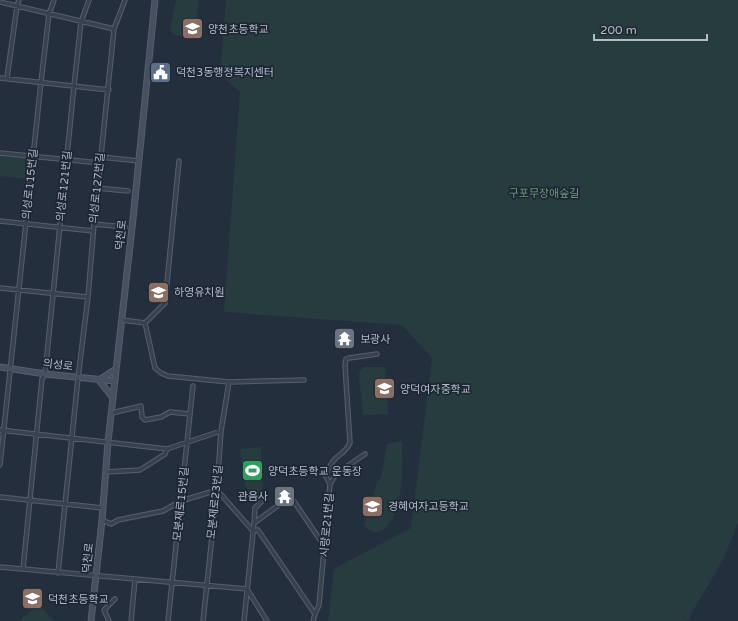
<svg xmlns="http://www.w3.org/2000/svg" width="738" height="621" viewBox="0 0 738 621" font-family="'Varela Round','Noto Sans KR',sans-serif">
<rect width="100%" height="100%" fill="#242f3e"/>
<path fill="#263c3f" d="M176,0H199L194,39L172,34L170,29Z
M226,0H738V523L723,560L687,621H328L334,569L411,528L432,358L402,325L224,312L240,92L220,74Z
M0,155L29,158L26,179L0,176Z
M363,367H385L388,414L363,415L359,375L360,371Z
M402,441C403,464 404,511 385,528C383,530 378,532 374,533L364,526L377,482L381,478L387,444Z
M261,447L263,498H258L257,494H253L245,486L240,449Z
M39,604L54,621H19Z"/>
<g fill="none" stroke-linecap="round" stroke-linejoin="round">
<defs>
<path id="minor" d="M0,2L114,29
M0,78L109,90
M7,78L17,6L19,0
M0,153L100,163
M101,157L139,161
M97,188L128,191
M0,221L93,231
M94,224L125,227
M0,288L88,297
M122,320L145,323L155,368L161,373L168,376L229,382L304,380
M145,323L165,303L179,161
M112,413L141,406L142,417L145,420L161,417L170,412L190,414
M0,430L167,449L221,431
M0,465L41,82L49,14L54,0
M106,472L140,470L165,454L167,449
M330,484L336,474L365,454
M0,497L103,508
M102,520L111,524L118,520L163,511L181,501L217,490L253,531
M254,524L255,508L264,499L263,498
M253,531L258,530L315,614
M0,567L247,589L267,621
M23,569L42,379L45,374L74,86L81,22L89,0
M58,573L78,378L88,297L94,224L114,29L125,0
M109,621L104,610L115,599
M131,621L135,580
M168,621L193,386
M203,621L217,490L221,431L229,382
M244,621L254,523L287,499L293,500L325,547
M313,621L315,614L319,605L330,484L326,477C328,470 330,464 335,459C342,452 345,453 350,443L345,365L346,359L349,358L377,354"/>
<path id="secondary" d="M0,367L45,374L115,381
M113,398L99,380L116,369
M91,621L102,520L108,442L133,219L155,0"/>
</defs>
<use href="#minor" stroke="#565f6c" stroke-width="5.5"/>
<use href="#secondary" stroke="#565f6c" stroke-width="7"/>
<use href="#minor" stroke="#38414e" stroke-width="3.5"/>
<use href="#secondary" stroke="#465061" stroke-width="5"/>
</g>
<defs>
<symbol id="school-square" viewBox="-11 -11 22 22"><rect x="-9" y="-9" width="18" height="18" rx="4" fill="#8d6e63" stroke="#1d2633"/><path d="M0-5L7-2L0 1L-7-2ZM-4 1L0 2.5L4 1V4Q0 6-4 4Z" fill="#fff"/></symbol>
<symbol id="civic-square" viewBox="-11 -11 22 22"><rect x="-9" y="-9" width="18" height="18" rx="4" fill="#5c6f8a" stroke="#1d2633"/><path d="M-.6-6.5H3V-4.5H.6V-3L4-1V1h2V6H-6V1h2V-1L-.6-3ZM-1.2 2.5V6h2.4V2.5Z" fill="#fff"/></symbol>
<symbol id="temple-square" viewBox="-11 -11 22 22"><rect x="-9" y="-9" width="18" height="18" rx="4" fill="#6b7280" stroke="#1d2633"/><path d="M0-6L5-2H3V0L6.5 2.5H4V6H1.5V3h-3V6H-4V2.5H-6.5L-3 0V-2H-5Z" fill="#fff"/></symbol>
<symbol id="stadium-square" viewBox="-11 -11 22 22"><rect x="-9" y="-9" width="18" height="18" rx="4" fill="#2e9e5b" stroke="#1d2633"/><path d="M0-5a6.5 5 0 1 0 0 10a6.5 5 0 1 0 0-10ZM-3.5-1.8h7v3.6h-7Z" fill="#fff"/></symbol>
</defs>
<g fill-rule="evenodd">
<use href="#school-square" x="180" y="16" width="25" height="25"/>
<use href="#civic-square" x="148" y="60" width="25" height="25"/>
<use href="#school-square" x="146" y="280" width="25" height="25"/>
<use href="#temple-square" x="332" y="326" width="25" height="25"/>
<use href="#school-square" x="372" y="376" width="25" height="25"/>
<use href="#stadium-square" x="240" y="458" width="25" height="25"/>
<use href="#temple-square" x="272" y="484" width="25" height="25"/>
<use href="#school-square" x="360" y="494" width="25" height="25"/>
<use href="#school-square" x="20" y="586" width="25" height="25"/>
</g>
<g text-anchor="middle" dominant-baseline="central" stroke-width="3.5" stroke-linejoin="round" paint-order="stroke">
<g font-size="11" fill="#b4bcc9" stroke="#1d2633" text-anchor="start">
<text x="208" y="29">양천초등학교</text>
<text x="176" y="72">덕천3동행정복지센터</text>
<text x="174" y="292">하영유치원</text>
<text x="360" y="339">보광사</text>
<text x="400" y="389">양덕여자중학교</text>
<text x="268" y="471">양덕초등학교 운동장</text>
<text x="268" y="496" text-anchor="end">관음사</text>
<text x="388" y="506">경혜여자고등학교</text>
<text x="48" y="599">덕천초등학교</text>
</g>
<g font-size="11" fill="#b4bcc9" stroke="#1d2633">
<text transform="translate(30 184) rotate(-84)">의성로115번길</text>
<text transform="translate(64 186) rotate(-84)">의성로121번길</text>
<text transform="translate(97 188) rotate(-84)">의성로127번길</text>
<text transform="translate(121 235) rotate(-84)">덕천로</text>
<text transform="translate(58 365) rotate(7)">의성로</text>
<text transform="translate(215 502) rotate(-84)">모분재로23번길</text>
<text transform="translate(181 504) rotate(-84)">모분재로15번길</text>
<text transform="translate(327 525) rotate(-85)">시랑로21번길</text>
<text transform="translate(88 558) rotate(-84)">덕천로</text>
</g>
<g font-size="11" fill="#6b9a76" stroke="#1d2633">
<text x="544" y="193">구포무장애숲길</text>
</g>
</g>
<path d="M594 34v6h113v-6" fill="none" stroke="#b4bcc9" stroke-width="2"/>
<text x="600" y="34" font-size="12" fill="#b4bcc9" stroke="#1d2633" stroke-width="3" paint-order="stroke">200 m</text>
</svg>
